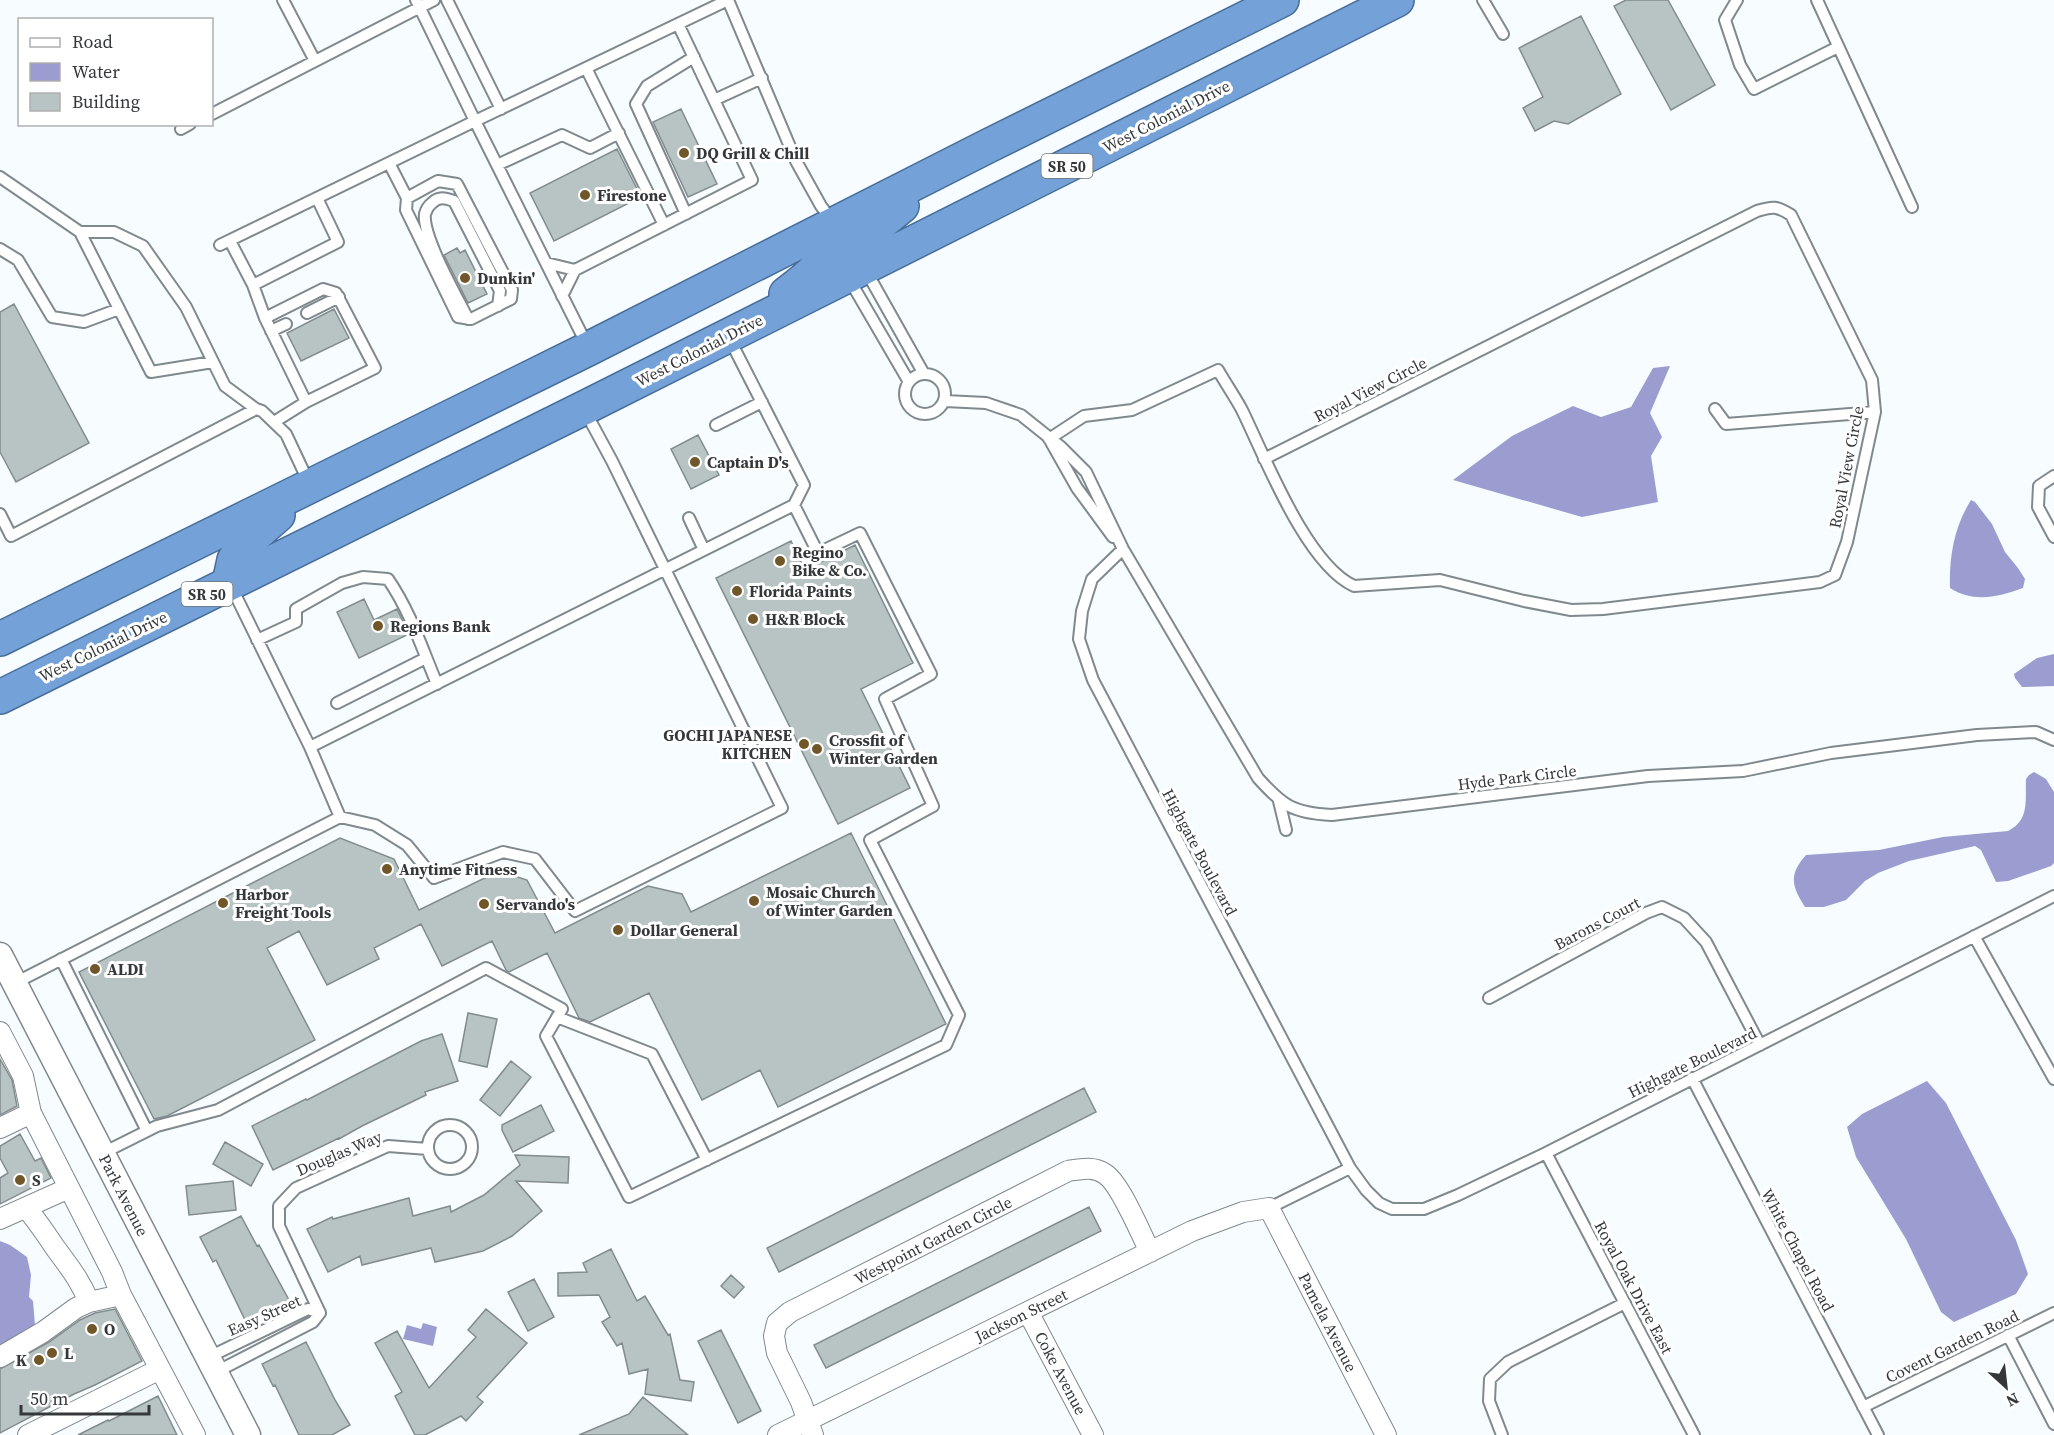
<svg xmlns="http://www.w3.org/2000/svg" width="2054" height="1435" viewBox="0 0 2054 1435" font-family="'Source Serif 4',serif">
<rect width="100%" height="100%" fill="#f6fcff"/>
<path fill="#9b9dd1" d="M1670,366L1650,413L1662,437L1651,456L1658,502L1582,517L1453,480L1512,436L1573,406L1601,417L1631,407L1653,368Z
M1971,500L1975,502L1992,524L2005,552L2018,568L2025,579L2023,588C1999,597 1973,603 1950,588C1949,557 1954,527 1971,500Z
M2054,654V686L2022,687L2015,678L2014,674L2037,658Z
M2034,772L2046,779L2054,792V863L2051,866L2008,881L1996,882L1981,850L1975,846L1909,861L1878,873L1865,881L1846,900L1824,907H1805C1791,886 1789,874 1806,855L1879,850L1943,837L2008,831C2030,820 2025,800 2026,779L2029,775Z
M1927,1081L1946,1103L2016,1240L2028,1274L2016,1294L1954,1322L1941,1312L1906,1239L1856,1157L1847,1127L1862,1114Z
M0,1241L10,1245L27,1257L31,1275L29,1297L33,1301L35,1325L31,1329L0,1349Z
M423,1323L437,1327L433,1346L403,1339L407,1325L421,1329Z"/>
<path fill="#b8c3c3" stroke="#828c8c" stroke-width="1.5" d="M1626,0H1668L1715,85L1671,110L1614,6Z
M1581,16L1621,94L1568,124L1554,121L1535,131L1523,108L1543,97L1519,48Z
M681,109L717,184L688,197L653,122Z
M617,149L641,197L554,241L530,193Z
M457,248L460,253L465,250L487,294L468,303L444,255Z
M14,304L89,443L16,482L0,452V312Z
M334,309L349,338L301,361L287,333Z
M698,435L719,475L691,489L671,449Z
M791,541L805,570L855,545L913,663L861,689L910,788L838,824L716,578Z
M364,599L374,620L397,609L409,634L359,658L337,612Z
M851,833L946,1024L778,1107L760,1070L702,1100L649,993L590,1022L579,1018L547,953L509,972L506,970L492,941L442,966L421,924L374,948L379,959L327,985L299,931L267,948L315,1040L167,1116L154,1119L79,972L340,838L394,859L419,910L499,871L527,880L555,933L648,886L682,894L691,912Z
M468,1013L497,1019L487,1067L459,1061Z
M442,1034L458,1081L425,1092L426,1095L362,1126L339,1139V1138L273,1170L252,1126L306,1099L307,1100L421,1041Z
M0,1059L12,1080L17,1106L0,1115Z
M511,1061L531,1077L500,1116L480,1100Z
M1084,1088L1096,1112L779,1272L767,1248Z
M541,1105L554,1131L513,1152L502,1130V1125Z
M20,1134L35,1161L41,1158L51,1178L0,1204V1178L8,1173L0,1158V1146Z
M225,1142L263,1164L251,1186L213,1164Z
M515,1155L569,1157L568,1183L516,1181L542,1211L512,1236L483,1251L435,1262L431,1248L362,1265L360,1256L328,1272L307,1229L332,1217L333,1219L409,1198L413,1216L450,1206L451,1212L484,1195L520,1165Z
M233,1181L236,1210L189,1215L186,1186Z
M1089,1207L1101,1231L826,1368L814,1345Z
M241,1216L257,1246L259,1245L289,1300L246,1322L216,1260L213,1262L200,1237Z
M611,1249L637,1301L645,1296L668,1335L670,1334L680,1380L694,1382L691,1401L645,1394L648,1369L629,1374L622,1343L617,1346L602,1322L610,1317L599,1295L558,1296V1273L587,1272L583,1263Z
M731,1275L744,1287L734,1298L721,1286Z
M534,1279L554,1317L528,1331L508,1292Z
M115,1309L142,1361L95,1385L74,1394L0,1433V1369L49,1342L80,1320L95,1313Z
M486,1309L527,1343L477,1397L483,1402L466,1421L461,1416L425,1435H415L395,1396L402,1392L375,1343L397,1331L429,1388L476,1337L468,1330Z
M721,1330L761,1411L738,1423L698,1341Z
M306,1342L335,1400L350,1425L332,1435H299L275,1385L273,1386L262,1364Z
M158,1396L177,1435H78L108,1420L109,1421Z
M643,1397L688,1435H579L629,1414Z"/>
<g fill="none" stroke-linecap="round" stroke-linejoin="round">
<defs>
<path id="service" d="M283,0L315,61
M447,0L501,109
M1483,0L1503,34
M1737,0L1725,20L1740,65L1754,89L1838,47
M1817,0L1912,207
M586,68L664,225
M714,100L762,78
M212,114L434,0
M181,129L190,124
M389,163L407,198L406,210L458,317L471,319L511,299L512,290L457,184L438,181L407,198
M497,165L562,135L590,148L619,133
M0,177L80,232H114L143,246L186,307L225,386L256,409L262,411L286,434L309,483
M686,214L636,104L647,86L694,57
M80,232L151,372L213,362
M230,241L253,285L265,318L306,402
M220,245L475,121L416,0
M0,249L18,260L52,317L84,322L119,309
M546,263L575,270L562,296
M865,269L924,374
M575,270L752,180L678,24
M849,279L909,382
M253,285L338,242L317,198
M307,313L339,297
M265,318L323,289L336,293L375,368L306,402L274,422
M468,319C457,297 422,236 425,214C426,210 428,206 432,203C439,196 445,198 454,201L500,291L498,306
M271,331L286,324
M588,347L475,121L728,0L796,161L821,206L833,222
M905 394a20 20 0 1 1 40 0a20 20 0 1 1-40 0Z
M945,401L986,403L1021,415L1061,447L1086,472L1123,549L1258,778C1283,806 1293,813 1332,815L1648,776L1743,771L1831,753L1977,735L2036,732L2054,740
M1715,409L1726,424L1875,412
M716,425L762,402
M1049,439L1084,416L1132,410L1218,370C1226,384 1235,397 1242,410C1265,457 1306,564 1354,586L1440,580L1524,601L1571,610L1603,609L1820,582L1835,575L1847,542L1875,412L1872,380L1791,215C1777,206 1773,206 1757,211L1264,459
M1051,442L1077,488L1113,537
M2054,476L2039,486L2038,507L2054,537
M0,514L11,536L256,409
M689,518L704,550
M1123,549L1092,579L1082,611L1079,639L1093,680L1350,1168L1366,1190L1379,1203L1392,1209H1424L1458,1195L1546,1153L2054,896
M231,586L310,747L340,817
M257,640L296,622V609L342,583L363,577L388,579C411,613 421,646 437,684
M337,703L426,658
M310,747L794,505L804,485L730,340
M1279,801L1286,830
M1974,936L2054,1079
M61,959L147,1131
M15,983L340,817L375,825L407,845L434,878L503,852L535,859L575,911L782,808L612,461L585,411
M1489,998L1646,913L1662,907L1684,918L1706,942L1760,1045
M557,1017L652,1054L707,1160
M1692,1078L1878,1435
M428 1147a22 22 0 1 1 44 0a22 22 0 1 1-44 0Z
M103,1153L157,1126L218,1110L486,968L562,1009L546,1036L629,1197L946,1045L959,1015L870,840L933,806L885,699L931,674L860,533L818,553L794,505
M1546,1153L1694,1435
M1269,1208L1350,1168
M320,1313L279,1226V1206L296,1188L388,1146L428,1149
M2008,1335L2054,1424
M209,1357L308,1309L320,1313
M216,1372L313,1322L320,1313
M1863,1407L2054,1313
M1502,1435L1489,1401L1490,1379L1508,1362L1625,1303"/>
<path id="minor" d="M0,1032L23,1076L31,1113L112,1272L121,1295
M0,1128L31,1113
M26,1208C37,1220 45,1233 54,1246C69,1267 79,1278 89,1302
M0,1219L69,1188
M1028,1312L1093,1435
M0,1357L43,1332L76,1308L89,1302L121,1295L195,1435
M28,1435L160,1369
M778,1435L1192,1231L1243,1212L1269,1208L1386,1435
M813,1435L801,1402L777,1353L774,1336L777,1323L790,1312L1068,1171C1081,1169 1094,1166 1105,1174C1120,1183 1141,1234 1150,1252"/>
<path id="tertiary" d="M0,955L248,1435"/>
<path id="trunk" d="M848,276L865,236L902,206
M786,294C818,269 826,265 835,225
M229,583L234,560L246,543L278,515
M0,639L588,349L988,146L1282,0
M0,697L584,408L1397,0"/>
</defs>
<use href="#service" stroke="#80898d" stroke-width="14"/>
<use href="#minor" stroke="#80898d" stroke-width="22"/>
<use href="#tertiary" stroke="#80898d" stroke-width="27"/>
<use href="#trunk" stroke="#476e9b" stroke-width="36"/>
<use href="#service" stroke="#fff" stroke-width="10"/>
<use href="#minor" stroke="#fff" stroke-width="20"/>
<use href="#tertiary" stroke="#fff" stroke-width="24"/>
<use href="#trunk" stroke="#74a2d8" stroke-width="33"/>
</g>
<g fill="#705628" stroke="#fff" stroke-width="2">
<circle cx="684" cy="153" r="6"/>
<circle cx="585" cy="195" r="6"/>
<circle cx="465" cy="278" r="6"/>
<circle cx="695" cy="462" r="6"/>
<circle cx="780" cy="561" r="6"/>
<circle cx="737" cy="591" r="6"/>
<circle cx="753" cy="619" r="6"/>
<circle cx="378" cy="626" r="6"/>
<circle cx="804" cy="744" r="6"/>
<circle cx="817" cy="749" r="6"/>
<circle cx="387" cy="869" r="6"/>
<circle cx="754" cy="901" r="6"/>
<circle cx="223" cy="903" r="6"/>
<circle cx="484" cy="904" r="6"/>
<circle cx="618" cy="930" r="6"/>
<circle cx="95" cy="969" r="6"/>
<circle cx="20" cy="1180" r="6"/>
<circle cx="92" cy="1329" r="6"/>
<circle cx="52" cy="1353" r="6"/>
<circle cx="39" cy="1360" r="6"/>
</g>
<g text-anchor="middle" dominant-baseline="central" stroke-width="6" stroke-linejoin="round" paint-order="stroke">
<g fill="#fff" stroke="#717475" stroke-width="1.5">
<rect x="1041.5" y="154" width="51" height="24" rx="4.5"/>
<rect x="181.5" y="582" width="51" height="24" rx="4.5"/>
</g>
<g font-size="15" font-weight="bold" fill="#34383a">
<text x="1067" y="166">SR 50</text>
<text x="207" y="594">SR 50</text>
</g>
<g font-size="16" fill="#34383a" stroke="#fff">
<text transform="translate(1166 116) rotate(-27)">West Colonial Drive</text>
<text transform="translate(699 350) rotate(-27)">West Colonial Drive</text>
<text transform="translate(1370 389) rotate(-27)">Royal View Circle</text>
<text transform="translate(1846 467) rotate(-79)">Royal View Circle</text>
<text transform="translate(103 646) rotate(-26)">West Colonial Drive</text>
<text transform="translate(1517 777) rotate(-7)">Hyde Park Circle</text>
<text transform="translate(1200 852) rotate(62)">Highgate Boulevard</text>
<text transform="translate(1597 923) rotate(-28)">Barons Court</text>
<text transform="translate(1692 1062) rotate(-26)">Highgate Boulevard</text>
<text transform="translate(339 1153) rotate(-23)">Douglas Way</text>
<text transform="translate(124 1195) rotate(63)">Park Avenue</text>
<text transform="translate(933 1240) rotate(-27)">Westpoint Garden Circle</text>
<text transform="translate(1798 1250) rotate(62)">White Chapel Road</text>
<text transform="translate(1634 1287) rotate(62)">Royal Oak Drive East</text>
<text transform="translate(264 1315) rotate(-24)">Easy Street</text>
<text transform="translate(1021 1315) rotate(-26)">Jackson Street</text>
<text transform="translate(1328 1322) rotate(63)">Pamela Avenue</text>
<text transform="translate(1952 1346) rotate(-26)">Covent Garden Road</text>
<text transform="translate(1061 1373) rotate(62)">Coke Avenue</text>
</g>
<g font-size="16" font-weight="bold" fill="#34383a" stroke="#fff" text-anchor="start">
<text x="696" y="153">DQ Grill &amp; Chill</text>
<text x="597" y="195">Firestone</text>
<text x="477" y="278">Dunkin'</text>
<text x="707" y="462">Captain D's</text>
<text x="792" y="552">Regino<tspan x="792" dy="18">Bike &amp; Co.</tspan></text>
<text x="749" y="591">Florida Paints</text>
<text x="765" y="619">H&amp;R Block</text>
<text x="390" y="626">Regions Bank</text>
<text x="792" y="735" text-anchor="end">GOCHI JAPANESE<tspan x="792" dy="18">KITCHEN</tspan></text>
<text x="829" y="740">Crossfit of<tspan x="829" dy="18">Winter Garden</tspan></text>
<text x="399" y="869">Anytime Fitness</text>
<text x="766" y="892">Mosaic Church<tspan x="766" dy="18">of Winter Garden</tspan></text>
<text x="235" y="894">Harbor<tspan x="235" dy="18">Freight Tools</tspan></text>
<text x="496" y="904">Servando's</text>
<text x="630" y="930">Dollar General</text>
<text x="107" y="969">ALDI</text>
<text x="32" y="1180">S</text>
<text x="104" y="1329">O</text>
<text x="64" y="1353">L</text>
<text x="27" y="1360" text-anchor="end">K</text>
</g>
</g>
<rect x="18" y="18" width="195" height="108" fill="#ffffff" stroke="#aeafb0" stroke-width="1.5"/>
<rect x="30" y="38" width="30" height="9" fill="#ffffff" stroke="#aeafb0" stroke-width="1.5"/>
<text x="72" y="48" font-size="18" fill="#34383a">Road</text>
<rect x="30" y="63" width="30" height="18" fill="#9b9dd1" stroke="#aeafb0" stroke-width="1.5"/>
<text x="72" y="78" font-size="18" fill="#34383a">Water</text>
<rect x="30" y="93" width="30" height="18" fill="#b8c3c3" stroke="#aeafb0" stroke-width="1.5"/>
<text x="72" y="108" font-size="18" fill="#34383a">Building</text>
<g transform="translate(2006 1387) rotate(153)" stroke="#ffffff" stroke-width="4.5" paint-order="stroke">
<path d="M0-4.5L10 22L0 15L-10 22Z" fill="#34383a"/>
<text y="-9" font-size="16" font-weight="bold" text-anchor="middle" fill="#34383a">N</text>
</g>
<path d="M21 1405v9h128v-9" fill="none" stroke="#34383a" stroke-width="3"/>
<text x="30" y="1405" font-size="18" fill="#34383a" stroke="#ffffff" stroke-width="4.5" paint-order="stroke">50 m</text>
</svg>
